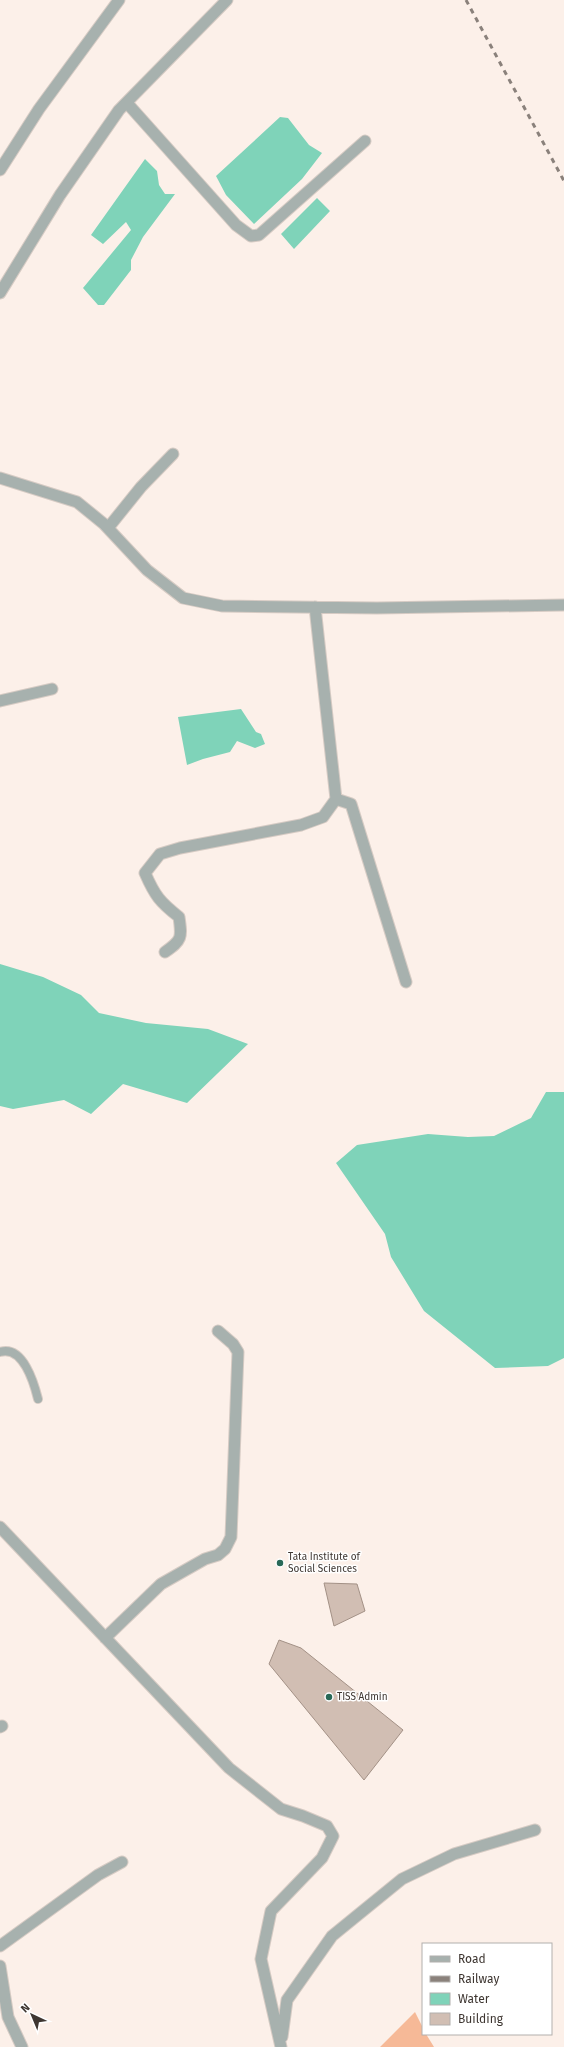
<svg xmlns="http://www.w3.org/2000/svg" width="564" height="2047" viewBox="0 0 564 2047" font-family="'Fira Sans',sans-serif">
<rect width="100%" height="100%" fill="#fcf0e9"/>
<path fill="#f6b997" d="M415,2012L423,2028V2034H426L434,2047H380Z"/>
<path fill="#7fd3b9" d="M280,117L288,118L309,145L322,153L302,179L254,224L226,195L216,176Z
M145,159L157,171L159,185L165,194H175L143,237L131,260V270L104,305H98L83,288L131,230L126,222L103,244L91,235Z
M317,198L330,211L294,249L281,234Z
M241,709L256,732L261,734L265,744L255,748L237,741L230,752L203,759L187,765L178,717Z
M0,964L43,977L81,995L99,1013L146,1023L208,1029L248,1044L187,1103L123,1084L91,1114L64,1100L13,1109L0,1106Z
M546,1092H564V1358L548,1366L495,1368L424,1311L391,1257L385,1234L336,1163L357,1145L428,1134L468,1137L494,1136L531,1118Z"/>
<path fill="#d1beb3" stroke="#a39186" d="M324,1583L357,1584L365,1611L334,1626Z
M279,1640L301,1648L403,1730L364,1780L269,1664Z"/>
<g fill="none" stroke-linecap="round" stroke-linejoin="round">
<defs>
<path id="service" d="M0,1352C23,1345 34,1383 38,1399"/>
<path id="minor" d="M127,103L236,225L251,236L259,235L365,141
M0,170L39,109L119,0
M0,293L60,195L119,110L227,0
M0,478L77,502L104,524L147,570L183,598L222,606L377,608L564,605
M108,528L141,487L173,454
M0,701L52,689
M336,799L351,804L406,982
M165,952C182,940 182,938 179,917C160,902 155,896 145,873L160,854L180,848L301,825L323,817L336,799L315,607
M0,1527L229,1768L281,1809L303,1816L327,1826L333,1836L322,1858L271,1911L261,1959L281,2047
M105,1638L161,1584L205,1559L218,1555L225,1549L231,1537L238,1352L233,1344L218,1331
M0,1727L2,1726
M0,1946L98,1875L122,1862
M0,1966L8,2017L22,2047
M282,2037L287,2000L332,1936L402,1879L454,1854L535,1830"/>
</defs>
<use href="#service" stroke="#d6cbc4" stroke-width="10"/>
<use href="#minor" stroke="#d6cbc4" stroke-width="13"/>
<use href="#service" stroke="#a7b1ae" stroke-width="8"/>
<use href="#minor" stroke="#a7b1ae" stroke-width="11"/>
<path stroke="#8a817b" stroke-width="3" stroke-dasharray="5 5" stroke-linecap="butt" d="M466,0L564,181"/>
</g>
<g fill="#286857" stroke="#fff" stroke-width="1.5">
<circle cx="280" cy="1563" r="4"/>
<circle cx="329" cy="1697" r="4"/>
</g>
<g text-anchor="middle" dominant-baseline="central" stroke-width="3" stroke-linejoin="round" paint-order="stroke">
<g font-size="10" fill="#3e3631" stroke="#fff" text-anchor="start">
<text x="288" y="1557">Tata Institute of<tspan x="288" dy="12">Social Sciences</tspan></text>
<text x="337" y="1697">TISS Admin</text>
</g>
</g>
<rect x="422" y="1943" width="130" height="92" fill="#ffffff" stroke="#b2afad"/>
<rect x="430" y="1956" width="20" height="6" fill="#a7b1ae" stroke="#b2afad"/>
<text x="458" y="1963" font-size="12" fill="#3e3631">Road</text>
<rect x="430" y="1976" width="20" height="6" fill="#8a817b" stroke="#b2afad"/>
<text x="458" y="1983" font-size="12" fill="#3e3631">Railway</text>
<rect x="430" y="1993" width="20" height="12" fill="#7fd3b9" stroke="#b2afad"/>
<text x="458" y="2003" font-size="12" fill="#3e3631">Water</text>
<rect x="430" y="2013" width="20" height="12" fill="#d1beb3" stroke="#b2afad"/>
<text x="458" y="2023" font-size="12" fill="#3e3631">Building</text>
<g transform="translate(32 2015) rotate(316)" stroke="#ffffff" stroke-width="3" paint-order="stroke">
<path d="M0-3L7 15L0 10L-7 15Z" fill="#3e3631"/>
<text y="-6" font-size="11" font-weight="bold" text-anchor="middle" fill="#3e3631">N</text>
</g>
</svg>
